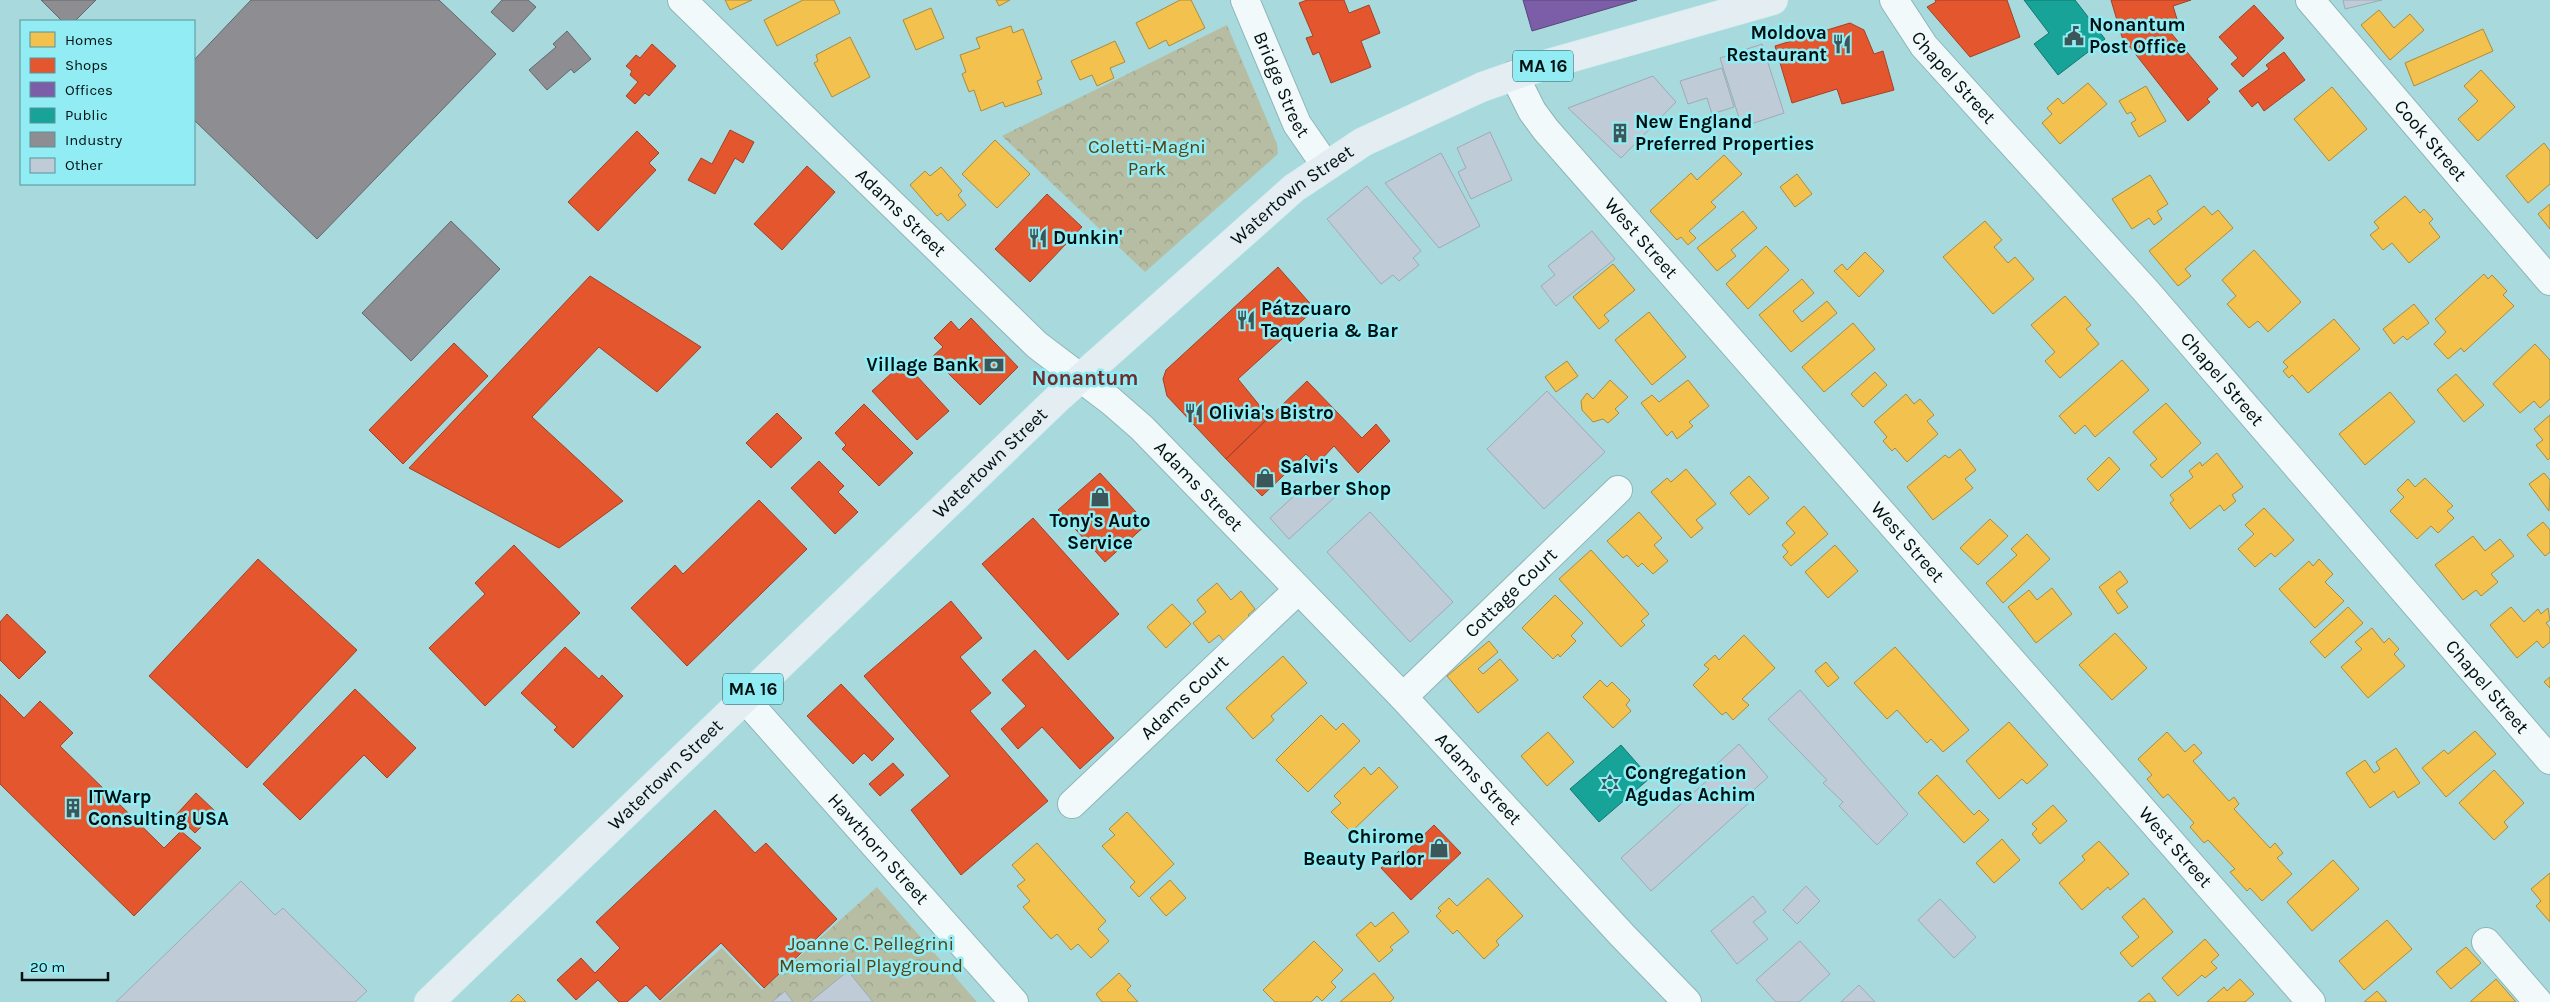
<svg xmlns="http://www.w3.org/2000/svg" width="2550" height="1002" viewBox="0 0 2550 1002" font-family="Karla,sans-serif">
<defs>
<pattern id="park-crowns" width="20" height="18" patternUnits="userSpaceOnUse" patternTransform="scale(1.25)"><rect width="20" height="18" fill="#b6bda3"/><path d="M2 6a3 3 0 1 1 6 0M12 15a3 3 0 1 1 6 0" fill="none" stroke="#9ba18b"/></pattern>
</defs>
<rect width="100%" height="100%" fill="#a8d9dd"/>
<path fill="url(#park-crowns)" d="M1227,25L1277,144L1278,154L1145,272L1002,136Z
M877,887L977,1002H660L722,948L762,990Z"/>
<path fill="#f2c14e" stroke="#aa8c3c" d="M725,0H752L730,10Z
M803,0H834L840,13L777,46L764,20Z
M996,0H1010L999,6Z
M1180,0H1191L1205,28L1169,46L1166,40L1149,49L1136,23Z
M931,8L944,38L916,50L903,20Z
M2379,10L2394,28L2410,14L2424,30L2390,60L2361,25Z
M1011,26L1013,33L1023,29L1042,79L1037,81L1042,94L1005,107L1003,102L981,111L974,90L969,92L962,74L966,72L960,55L980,48L976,38Z
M2483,29L2493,51L2414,86L2405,63Z
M850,37L870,77L832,97L814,63L818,61L816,55Z
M1115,41L1125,62L1110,68L1114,78L1097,86L1092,75L1080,80L1071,61Z
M2481,70L2515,107L2478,141L2458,119L2478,101L2464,86Z
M2088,83L2107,104L2060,144L2042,123L2052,114L2047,108L2058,98L2063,104Z
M2146,86L2166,121L2139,137L2131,123L2136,120L2131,112L2127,114L2119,101Z
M2332,87L2367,129L2329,161L2294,119Z
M995,140L1030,174L997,208L962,174Z
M2544,143L2550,151V184L2528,203L2506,176Z
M1724,155L1742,174L1711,202L1716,207L1689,231L1696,238L1688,245L1681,237L1677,240L1650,211L1691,173L1697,180Z
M941,167L962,191L958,195L966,205L948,221L941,213L937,216L910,185L925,171L930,176Z
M1797,174L1812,194L1795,207L1780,187Z
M2150,175L2168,204L2157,211L2162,219L2154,225L2149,218L2132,229L2112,199Z
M2405,196L2420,213L2424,209L2433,219L2429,223L2440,237L2409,263L2392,243L2383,250L2370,235L2379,228L2374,222Z
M2550,204V229L2538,214Z
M2204,206L2212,215L2218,210L2233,228L2185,269L2191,276L2178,286L2149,251Z
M1743,211L1757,228L1731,250L1736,256L1717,271L1697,248Z
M1985,221L2002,240L1994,247L2008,263L2015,257L2034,279L1993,314L1943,257Z
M1766,246L1789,270L1748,309L1726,284Z
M2254,250L2301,302L2268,332L2258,321L2249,328L2227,304L2236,296L2222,280Z
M1865,252L1884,271L1859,297L1834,271L1842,264L1847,270Z
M1613,264L1635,290L1604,315L1609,321L1599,329L1573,297Z
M2484,274L2488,279L2492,275L2507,291L2503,295L2514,306L2464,352L2461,348L2448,359L2434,344L2446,332L2435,319Z
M1802,279L1814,293L1793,311L1802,322L1827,301L1837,313L1791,352L1759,315Z
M2065,296L2091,325L2086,329L2099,344L2060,378L2045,361L2055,352L2031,325Z
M2414,304L2429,323L2407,340L2403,336L2394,344L2383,329Z
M1649,312L1686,357L1652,385L1615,340Z
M2334,319L2360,349L2308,393L2292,375L2289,378L2283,371L2288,367L2283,362Z
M1853,323L1875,349L1824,392L1802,367Z
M2535,344L2550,360V399L2540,408L2534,401L2520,413L2493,384Z
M2122,360L2149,390L2095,437L2085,425L2075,434L2059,416Z
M1567,361L1578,376L1556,392L1545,377Z
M1875,372L1887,385L1863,407L1851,394Z
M2456,374L2484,405L2464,422L2437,390Z
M1610,380L1628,397L1615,409L1619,413L1608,423L1603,419L1593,422L1582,410L1581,401L1587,393L1593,399Z
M1688,380L1709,406L1689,422L1693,426L1677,439L1672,431L1667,436L1641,403L1652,395L1659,402Z
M2390,392L2415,422L2365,465L2339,434Z
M1906,394L1914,404L1920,399L1934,415L1927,421L1938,434L1907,462L1895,448L1892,451L1883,441L1887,437L1874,422Z
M2166,403L2201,443L2162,478L2150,465L2157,459L2133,432Z
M2550,415V458L2548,460L2536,445L2543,440L2534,429Z
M1960,449L1976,470L1965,479L1973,488L1933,520L1907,487L1945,455L1949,458Z
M2217,453L2243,487L2232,495L2236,501L2224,511L2220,505L2190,529L2170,503L2174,500L2170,495L2193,477L2189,471L2200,462L2202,466Z
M2109,457L2120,469L2098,491L2087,479Z
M1686,469L1716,504L1696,520L1703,528L1691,538L1651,492L1667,478L1671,482Z
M2544,473L2550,480L2549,511L2529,484Z
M1749,476L1769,498L1749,515L1730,493Z
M2425,478L2453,506L2447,511L2454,518L2438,533L2431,526L2417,539L2390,511L2404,497L2397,490L2408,479L2415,487Z
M1804,506L1828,534L1791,566L1783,557L1788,552L1782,545L1795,533L1786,523Z
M2264,508L2294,540L2275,557L2271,553L2255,567L2238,549L2254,534L2245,525Z
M1639,512L1662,538L1654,545L1668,561L1653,574L1642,563L1638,567L1627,555L1623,558L1607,541Z
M1990,519L2008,536L1978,565L1960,548Z
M2543,522L2550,530V552L2545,556L2527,535Z
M2027,534L2050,559L2003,603L1986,583L2017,555L2011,549Z
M2473,536L2485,551L2500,539L2514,556L2491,574L2498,582L2481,596L2476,590L2463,600L2435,565Z
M1835,545L1858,571L1828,598L1805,572Z
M1591,550L1649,614L1641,621L1645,625L1621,647L1559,579Z
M2319,559L2333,574L2325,582L2344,601L2315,628L2279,589L2309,561L2313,566Z
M2120,571L2128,582L2116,591L2128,607L2118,614L2099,587Z
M1217,583L1231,600L1241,591L1255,609L1248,615L1251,619L1224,641L1219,635L1209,643L1193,623L1206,612L1197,600Z
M2052,588L2072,614L2036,643L2008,607L2029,590L2037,600Z
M1555,595L1583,623L1571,636L1576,641L1560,657L1558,654L1553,659L1522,628Z
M1172,604L1191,624L1166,648L1147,627Z
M2348,607L2363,623L2325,658L2310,642Z
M2511,607L2524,622L2538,609L2541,614L2548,608L2550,620L2546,623L2550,628V642L2543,648L2537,641L2517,658L2490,625Z
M2372,628L2384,643L2389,638L2399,649L2394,654L2405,666L2368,698L2341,667L2362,649L2355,642Z
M2115,633L2147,668L2112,700L2079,665Z
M1744,635L1775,668L1742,699L1749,705L1733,720L1726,712L1722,715L1693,685L1709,669L1704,665L1715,655L1719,660Z
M1489,641L1498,652L1478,669L1483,674L1500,659L1518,680L1478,713L1447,676Z
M1895,647L1969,730L1943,752L1931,739L1927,743L1897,710L1887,719L1854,683Z
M1283,656L1307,683L1271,716L1274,720L1253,739L1226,708Z
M1826,662L1839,678L1828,687L1815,671Z
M2550,677V688L2544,682Z
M1600,680L1607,687L1612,682L1630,700L1626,705L1631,711L1613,728L1583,697Z
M1321,715L1336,730L1343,723L1360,741L1308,792L1276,760Z
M2009,722L2048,765L2027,784L2022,779L1999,799L1966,761Z
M2475,731L2496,754L2446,797L2422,768L2444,750L2448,754Z
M1548,732L1574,762L1547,786L1521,756Z
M2167,732L2185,752L2194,744L2202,753L2193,761L2229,801L2234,797L2239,804L2234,809L2270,848L2275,843L2283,853L2277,858L2292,874L2262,901L2250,888L2247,891L2230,872L2235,869L2208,840L2204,843L2190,827L2194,823L2168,794L2163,798L2147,779L2152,775L2138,759Z
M2396,748L2420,783L2398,798L2394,791L2370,808L2346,773L2365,760L2374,773L2380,769L2376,762Z
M1364,767L1371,775L1379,767L1398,787L1351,832L1331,812L1341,803L1334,796Z
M2494,770L2524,803L2504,822L2508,827L2494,840L2459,803Z
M1937,775L1974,815L1979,810L1989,820L1964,843L1918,793Z
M2053,805L2067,821L2040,844L2032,834L2037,829L2032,824Z
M1127,812L1174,864L1139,897L1130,887L1135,882L1102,846L1115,835L1109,829Z
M2002,839L2020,860L1994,883L1976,863Z
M2099,841L2129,874L2110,890L2108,887L2082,910L2059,883L2085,860L2082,856Z
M1037,843L1106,921L1098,929L1109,941L1091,958L1078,944L1071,950L1057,934L1051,939L1023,907L1030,901L1017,886L1025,880L1012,865Z
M2333,860L2359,889L2312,931L2287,902Z
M2550,873V922L2536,906L2541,901L2531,889Z
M1488,878L1523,916L1496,941L1499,945L1484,959L1457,930L1453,934L1436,916L1441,911L1438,908L1449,898L1457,906Z
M1170,880L1186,898L1166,916L1150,898Z
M2144,898L2173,932L2132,967L2120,953L2139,937L2122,917Z
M1393,912L1409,932L1390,947L1393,950L1379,962L1356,935L1371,922L1375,927Z
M2387,920L2412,949L2364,990L2339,961Z
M2205,939L2219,955L2211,962L2217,968L2205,978L2202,975L2178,996L2162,978Z
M1314,941L1343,970L1331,982L1336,987L1322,1001L1317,996L1311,1002H1275L1263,990Z
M2466,947L2481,963L2451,989L2436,972Z
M1119,973L1131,986L1127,990L1138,1002H1102L1096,994Z
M1374,973L1394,998L1390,1002H1340Z
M2240,979L2254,994L2245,1002H2207L2224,987L2227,991Z
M2496,979L2516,1002H2470Z
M2377,991L2387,1002H2364Z
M2149,993L2156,1002H2138Z
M518,994L526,1002H510Z"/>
<path fill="#e4572e" stroke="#a04226" d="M1307,0H1344L1349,13L1369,5L1380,33L1361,41L1371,67L1331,83L1319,52L1313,55L1306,38L1313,36L1299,3Z
M1935,0H2007L2020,37L1970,57L1927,7L1936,2Z
M2111,0H2191L2173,6L2180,29L2171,33L2218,89L2207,99L2210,102L2188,121L2122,37Z
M2254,5L2284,38L2243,77L2231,64L2238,58L2219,37Z
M1850,23L1864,30L1874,54L1883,51L1894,90L1842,104L1837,89L1792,103L1775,46Z
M652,44L676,66L649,96L645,93L635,104L626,96L638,82L630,75L632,71L626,66L636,55L640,58Z
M2284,52L2305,80L2264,111L2258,102L2252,107L2239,91L2269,69L2266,65Z
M730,130L754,142L743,163L735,158L715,194L688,180L701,158L712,164Z
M637,131L659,153L649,163L656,170L598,231L568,202Z
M807,166L835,192L782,250L754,224Z
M1047,194L1082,227L1030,282L995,249Z
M1278,267L1315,309L1238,379L1269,417L1226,459L1167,396L1163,379L1166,370Z
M590,276L701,347L657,392L599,347L532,417L623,501L559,548L409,468Z
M971,318L1018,367L980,405L932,357L943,347L934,338L951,321L959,330Z
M454,343L488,376L403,464L369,430Z
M904,362L949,411L917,440L872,391Z
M1307,381L1362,438L1376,424L1390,441L1358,473L1334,446L1316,465L1306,454L1262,496L1226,459Z
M864,404L913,453L879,486L842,449L846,445L835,433Z
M777,413L802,438L771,468L746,443Z
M819,461L844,486L838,492L858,512L835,534L791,488Z
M1100,473L1147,524L1105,562L1058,510Z
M759,500L807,549L687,666L631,608L675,565L683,574Z
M1033,518L1119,614L1068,660L982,564Z
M514,545L580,613L485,706L429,648L485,594L475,583Z
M258,559L357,650L247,768L149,676Z
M951,601L982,638L960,657L991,693L970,711L1048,801L961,875L911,810L950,776L864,676Z
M7,614L46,652L19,679L0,660V622Z
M565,647L599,679L602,675L623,696L573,748L554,730L557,727L521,693Z
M1035,650L1114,738L1080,769L1042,727L1018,749L1001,729L1026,706L1002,680Z
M841,684L894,739L872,761L864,753L853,764L807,716Z
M355,689L416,748L387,778L364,755L300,820L263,784Z
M0,694L24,718L40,701L73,733L60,746L164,848L181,831L201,848L134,916L0,784Z
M893,763L904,775L880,796L869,784Z
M196,793L216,812L195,833L176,815Z
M715,810L755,853L766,843L837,919L764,988L721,943L660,1000L646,985L627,1002H619L598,980L576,1000L557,980L581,958L595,973L620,948L596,922Z
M1434,825L1461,853L1411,900L1381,868L1399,851L1403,855Z"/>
<path fill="#7b5ea7" stroke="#56477a" d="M1523,0H1637L1532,31Z"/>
<path fill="#17a398" stroke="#107770" d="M2024,0H2075L2105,39L2058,75L2034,44L2049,33Z
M1621,745L1650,778L1599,822L1570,789Z"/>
<path fill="#8d8d92" stroke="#63686c" d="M41,0H96L75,21H62Z
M251,0H439L496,54L317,239L194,120V60Z
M502,0H528L536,7L513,32L491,12Z
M567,31L591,59L574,73L571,69L547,90L529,70L556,47L553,44Z
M451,221L500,269L411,361L362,313Z"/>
<path fill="#bfccd8" stroke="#9dabb6" d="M2343,0H2382L2345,9Z
M1762,44L1784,113L1742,127L1720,58Z
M1722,68L1734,107L1712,114L1707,98L1688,104L1680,81Z
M1653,76L1676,102L1621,158L1568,108Z
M1490,132L1512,180L1471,199L1458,172L1466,168L1457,148Z
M1441,153L1480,226L1439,248L1385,183Z
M1367,186L1421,251L1413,258L1419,265L1399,281L1393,275L1381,284L1327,219Z
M1592,231L1615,259L1556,306L1541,286L1555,275L1548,266Z
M1547,391L1605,452L1544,509L1487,449Z
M1306,485L1336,496L1289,539L1270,518Z
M1370,512L1453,602L1410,642L1327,552Z
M1800,690L1908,814L1877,845L1839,806L1843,802L1823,783L1827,780L1768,719Z
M1739,744L1768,777L1748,795L1752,800L1651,891L1621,858L1721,768L1717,764Z
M241,881L275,915L283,908L367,991L355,1002H116Z
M1806,886L1820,901L1797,924L1783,910Z
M1753,896L1766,912L1753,922L1768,939L1737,964L1711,931Z
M1940,899L1976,937L1954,958L1918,920Z
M1800,941L1830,974L1799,1002H1776L1756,980Z
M848,971L873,1002H810Z
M1859,985L1875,1002H1841Z
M785,991L793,1002H772Z"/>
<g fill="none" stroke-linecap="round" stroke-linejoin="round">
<defs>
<g id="minor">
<path id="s1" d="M682,0L1037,345L1111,401L1142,428L1403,697L1622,935L1687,1002"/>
<path id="s2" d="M1245,0L1297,124L1326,166"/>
<path id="s3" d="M1894,0L1924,46L2146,291L2550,760"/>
<path id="s4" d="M2310,0L2550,281"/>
<path id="s5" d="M1514,75L1532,111L1546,130L2311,1002"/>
<path id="s6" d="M1403,697L1618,490"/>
<path id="s7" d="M744,698L1014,1002"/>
<path id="s8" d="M1072,804L1298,590"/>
<path d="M2486,942L2538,1002"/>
</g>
<g id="major">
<path id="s9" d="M429,1002L1059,397L1294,188L1363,142L1482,87L1548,64L1773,0"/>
</g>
</defs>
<use href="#minor" stroke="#8eb6b8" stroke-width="30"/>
<use href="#major" stroke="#d8eef0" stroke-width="30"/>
<use href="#minor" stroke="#f2f9fa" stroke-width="28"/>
<use href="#major" stroke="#e3edf2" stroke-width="28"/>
</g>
<defs>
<symbol id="civic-bare" viewBox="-9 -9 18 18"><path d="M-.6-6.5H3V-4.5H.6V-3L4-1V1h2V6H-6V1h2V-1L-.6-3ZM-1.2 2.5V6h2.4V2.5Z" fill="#3b5759" stroke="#92ecf3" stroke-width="2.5" paint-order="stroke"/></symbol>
<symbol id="restaurant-bare" viewBox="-9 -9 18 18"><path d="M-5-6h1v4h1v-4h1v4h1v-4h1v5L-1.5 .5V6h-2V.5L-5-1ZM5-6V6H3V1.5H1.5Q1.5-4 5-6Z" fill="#3b5759" stroke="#92ecf3" stroke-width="2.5" paint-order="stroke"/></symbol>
<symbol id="building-bare" viewBox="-9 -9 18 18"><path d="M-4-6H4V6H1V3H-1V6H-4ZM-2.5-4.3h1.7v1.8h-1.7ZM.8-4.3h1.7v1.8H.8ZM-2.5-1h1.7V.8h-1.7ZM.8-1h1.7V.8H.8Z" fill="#3b5759" stroke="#92ecf3" stroke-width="2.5" paint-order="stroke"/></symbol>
<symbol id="bank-bare" viewBox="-9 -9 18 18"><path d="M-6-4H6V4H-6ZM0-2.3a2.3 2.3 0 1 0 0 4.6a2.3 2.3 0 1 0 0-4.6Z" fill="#3b5759" stroke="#92ecf3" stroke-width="2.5" paint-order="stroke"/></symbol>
<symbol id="shop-bare" viewBox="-9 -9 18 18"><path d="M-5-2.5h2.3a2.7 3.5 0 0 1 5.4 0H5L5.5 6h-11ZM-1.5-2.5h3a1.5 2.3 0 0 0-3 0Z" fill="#3b5759" stroke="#92ecf3" stroke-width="2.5" paint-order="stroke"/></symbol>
<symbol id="synagogue-bare" viewBox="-9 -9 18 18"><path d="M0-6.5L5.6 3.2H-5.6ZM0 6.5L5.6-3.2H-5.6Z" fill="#3b5759" stroke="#92ecf3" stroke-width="2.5" paint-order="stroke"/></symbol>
</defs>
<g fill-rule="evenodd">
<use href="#civic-bare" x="2060" y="22" width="28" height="28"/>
<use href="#restaurant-bare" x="1828" y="30" width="28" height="28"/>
<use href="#building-bare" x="1606" y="119" width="28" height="28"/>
<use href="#restaurant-bare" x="1024" y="224" width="28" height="28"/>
<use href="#restaurant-bare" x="1232" y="306" width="28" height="28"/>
<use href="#bank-bare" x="980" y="351" width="28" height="28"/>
<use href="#restaurant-bare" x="1180" y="399" width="28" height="28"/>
<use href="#shop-bare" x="1251" y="464" width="28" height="28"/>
<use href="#shop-bare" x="1086" y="483" width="28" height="28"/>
<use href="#synagogue-bare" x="1596" y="770" width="28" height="28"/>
<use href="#building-bare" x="59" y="794" width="28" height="28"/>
<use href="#shop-bare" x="1425" y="834" width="28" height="28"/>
</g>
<g text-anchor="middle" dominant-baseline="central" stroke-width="5" stroke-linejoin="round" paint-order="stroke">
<g fill="#92ecf3" stroke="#2c5356" stroke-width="1">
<rect x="1513" y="50.5" width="60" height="31" rx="4"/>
<rect x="723" y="673.5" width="60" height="31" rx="4"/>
</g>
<g font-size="18" font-weight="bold" fill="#011112">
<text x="1543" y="66">MA 16</text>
<text x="753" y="689">MA 16</text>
</g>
<g font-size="19" font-weight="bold" fill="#011112" stroke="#92ecf3" text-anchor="start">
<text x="2089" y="25">Nonantum<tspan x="2089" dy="22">Post Office</tspan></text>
<text x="1827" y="33" text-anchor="end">Moldova<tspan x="1827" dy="22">Restaurant</tspan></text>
<text x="1635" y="122">New England<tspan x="1635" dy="22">Preferred Properties</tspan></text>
<text x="1053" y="238">Dunkin'</text>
<text x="1261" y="309">Pátzcuaro<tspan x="1261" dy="22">Taqueria &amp; Bar</tspan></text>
<text x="979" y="365" text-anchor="end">Village Bank</text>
<text x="1209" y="413">Olivia's Bistro</text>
<text x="1280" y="467">Salvi's<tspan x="1280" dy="22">Barber Shop</tspan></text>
<text x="1100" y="521" text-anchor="middle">Tony's Auto<tspan x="1100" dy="22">Service</tspan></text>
<text x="1625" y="773">Congregation<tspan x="1625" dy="22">Agudas Achim</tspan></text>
<text x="88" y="797">ITWarp<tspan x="88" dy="22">Consulting USA</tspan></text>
<text x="1424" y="837" text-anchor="end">Chirome<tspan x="1424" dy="22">Beauty Parlor</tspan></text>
</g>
<g font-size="19" fill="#011112" stroke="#92ecf3">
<text stroke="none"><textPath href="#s3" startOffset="98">Chapel Street</textPath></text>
<text stroke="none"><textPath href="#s2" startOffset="92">Bridge Street</textPath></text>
<text stroke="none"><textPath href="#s4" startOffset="185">Cook Street</textPath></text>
<text stroke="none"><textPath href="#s9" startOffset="1182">Watertown Street</textPath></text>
<text stroke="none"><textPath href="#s1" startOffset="305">Adams Street</textPath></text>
<text stroke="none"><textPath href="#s5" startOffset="208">West Street</textPath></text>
<text stroke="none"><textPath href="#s3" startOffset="502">Chapel Street</textPath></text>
<text stroke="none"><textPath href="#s9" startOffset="778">Watertown Street</textPath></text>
<text stroke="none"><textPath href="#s1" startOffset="710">Adams Street</textPath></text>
<text stroke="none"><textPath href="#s5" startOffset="612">West Street</textPath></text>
<text stroke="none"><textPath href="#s6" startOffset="150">Cottage Court</textPath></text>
<text stroke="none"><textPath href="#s3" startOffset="908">Chapel Street</textPath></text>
<text stroke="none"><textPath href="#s8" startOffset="155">Adams Court</textPath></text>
<text stroke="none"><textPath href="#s9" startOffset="328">Watertown Street</textPath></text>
<text stroke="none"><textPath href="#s1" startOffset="1115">Adams Street</textPath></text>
<text stroke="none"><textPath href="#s5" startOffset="1018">West Street</textPath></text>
<text stroke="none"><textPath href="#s7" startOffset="202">Hawthorn Street</textPath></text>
</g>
<g font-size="19" fill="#574111" stroke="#92ecf3">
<text x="1147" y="147">Coletti-Magni<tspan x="1147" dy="22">Park</tspan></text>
<text x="871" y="944">Joanne C. Pellegrini<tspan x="871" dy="22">Memorial Playground</tspan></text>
</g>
<g font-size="21" font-weight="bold" fill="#722b2d" stroke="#92ecf3">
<text x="1085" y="378">Nonantum</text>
</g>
</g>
<rect x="20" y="20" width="175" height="165" fill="#92ecf3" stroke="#589499"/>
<rect x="30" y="32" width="25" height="15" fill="#f2c14e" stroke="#589499"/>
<text x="65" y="45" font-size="15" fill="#011112">Homes</text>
<rect x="30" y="58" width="25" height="15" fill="#e4572e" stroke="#589499"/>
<text x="65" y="70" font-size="15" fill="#011112">Shops</text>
<rect x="30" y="82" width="25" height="15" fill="#7b5ea7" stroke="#589499"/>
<text x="65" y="95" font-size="15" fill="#011112">Offices</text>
<rect x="30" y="108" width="25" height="15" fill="#17a398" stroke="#589499"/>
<text x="65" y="120" font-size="15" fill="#011112">Public</text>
<rect x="30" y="132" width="25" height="15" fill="#8d8d92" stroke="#589499"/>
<text x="65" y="145" font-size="15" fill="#011112">Industry</text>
<rect x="30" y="158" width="25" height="15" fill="#bfccd8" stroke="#589499"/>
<text x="65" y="170" font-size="15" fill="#011112">Other</text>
<path d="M22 972v8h86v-8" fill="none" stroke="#011112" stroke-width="2.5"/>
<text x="30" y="972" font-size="15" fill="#011112" stroke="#92ecf3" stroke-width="4" paint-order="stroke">20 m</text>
</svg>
